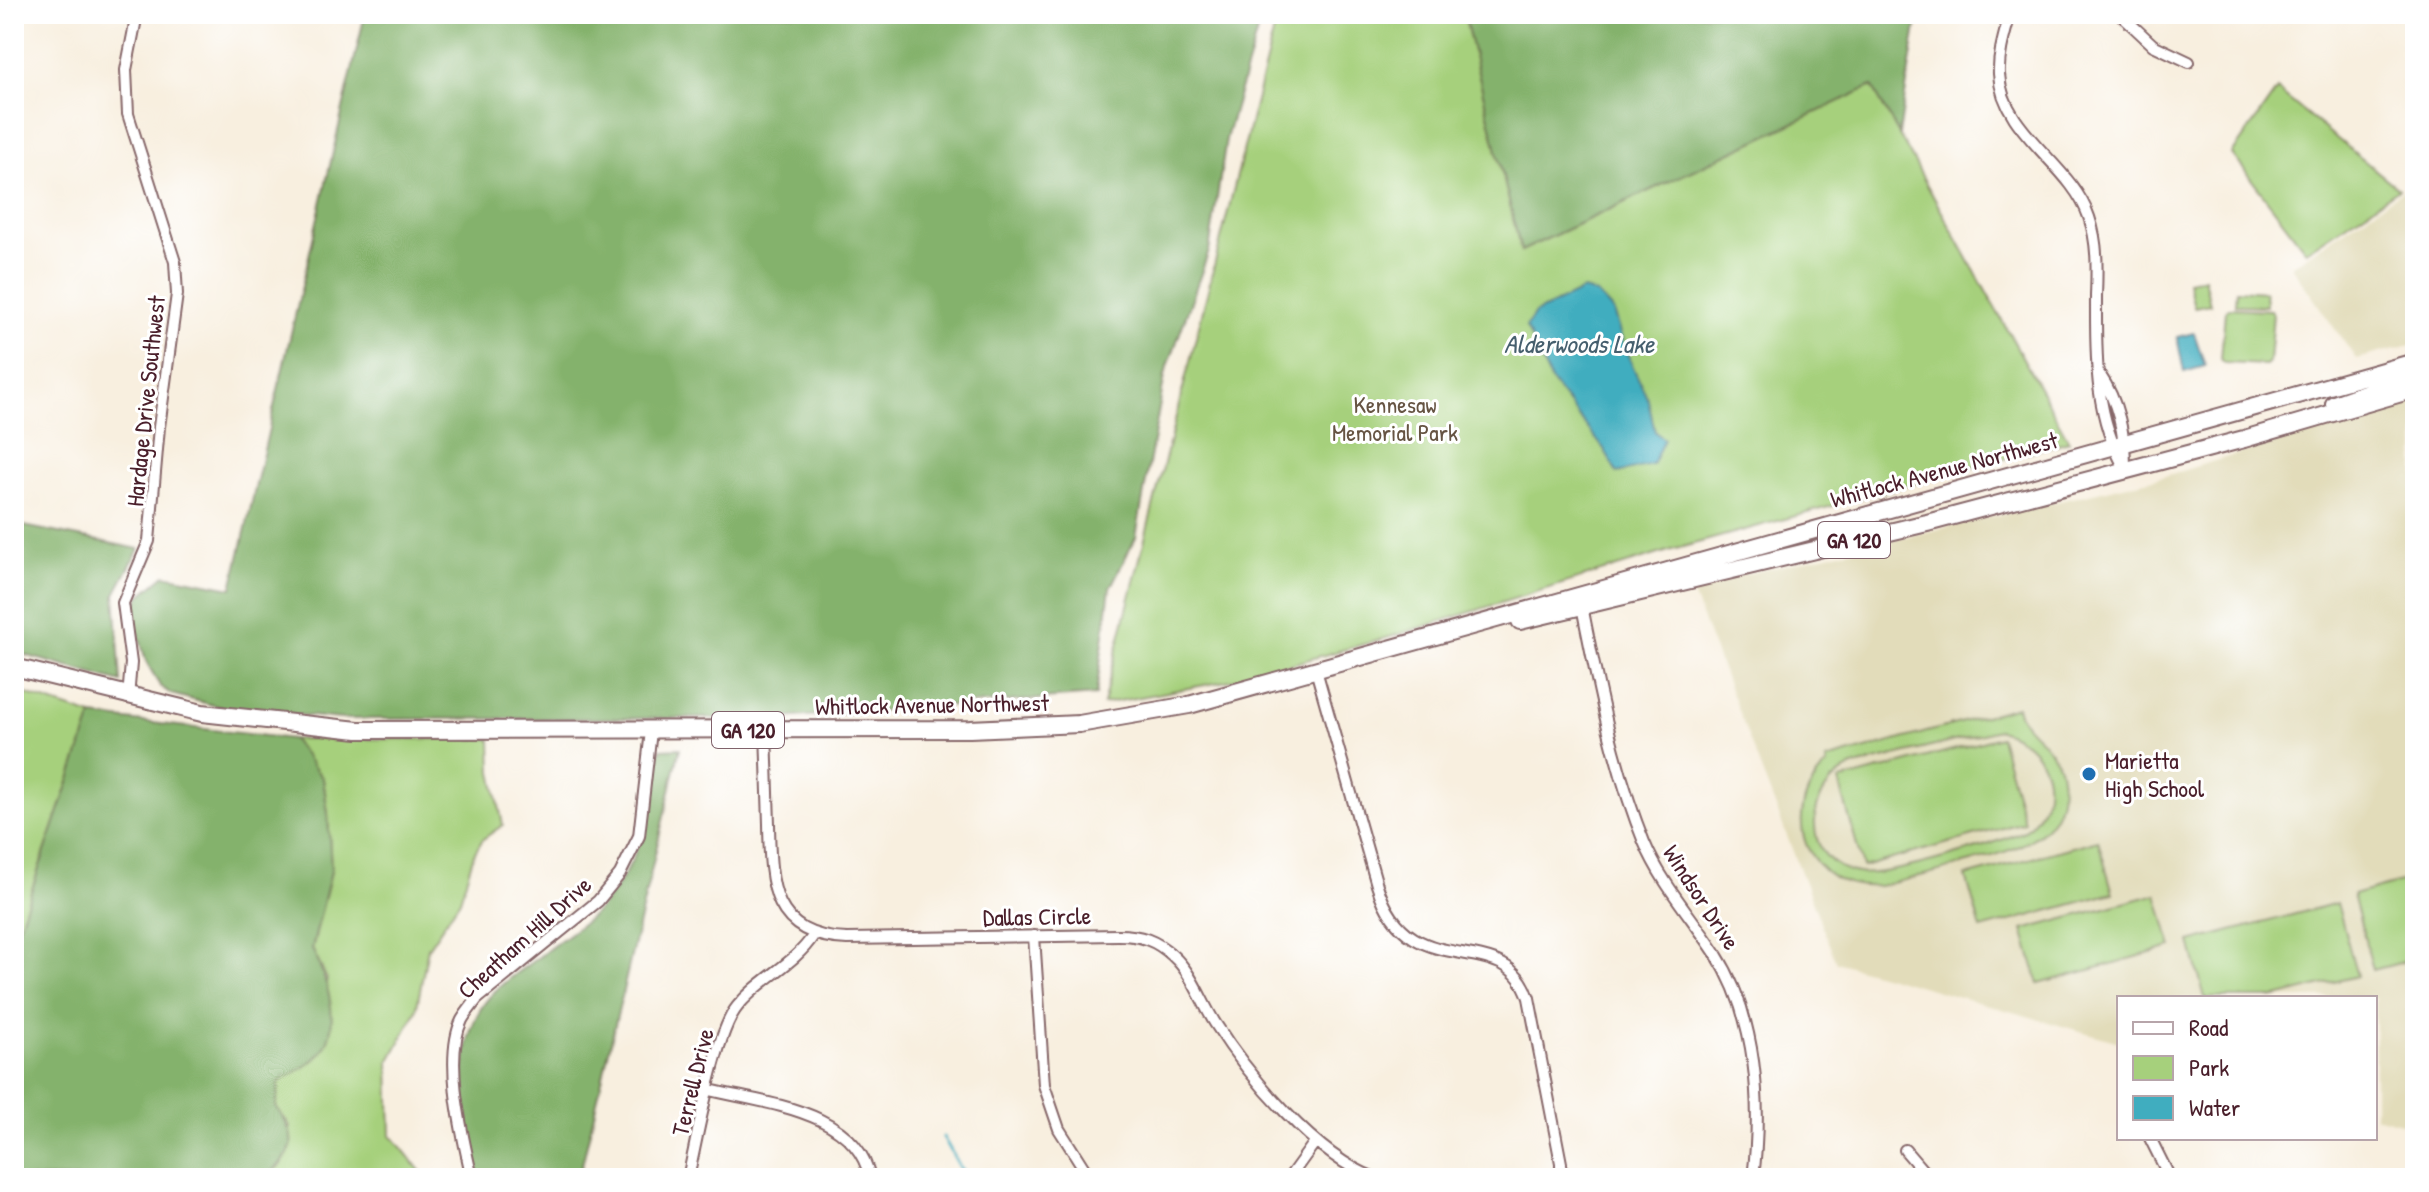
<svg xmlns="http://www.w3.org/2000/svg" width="2429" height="1192" viewBox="0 0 2429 1192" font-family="'Patrick Hand',sans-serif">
<rect width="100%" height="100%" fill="#fff"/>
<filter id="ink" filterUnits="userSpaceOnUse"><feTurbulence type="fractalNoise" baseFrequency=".0125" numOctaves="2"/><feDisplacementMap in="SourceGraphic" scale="16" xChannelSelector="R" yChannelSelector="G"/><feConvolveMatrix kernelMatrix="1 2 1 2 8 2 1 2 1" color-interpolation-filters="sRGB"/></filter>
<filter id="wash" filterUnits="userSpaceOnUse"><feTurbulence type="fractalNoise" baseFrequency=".006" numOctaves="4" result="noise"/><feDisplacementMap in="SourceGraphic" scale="32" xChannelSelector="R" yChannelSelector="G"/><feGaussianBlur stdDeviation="1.8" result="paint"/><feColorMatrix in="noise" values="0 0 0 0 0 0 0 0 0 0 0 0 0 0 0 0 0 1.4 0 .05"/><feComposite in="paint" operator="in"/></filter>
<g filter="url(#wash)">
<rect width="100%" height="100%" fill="#f8efdf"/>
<path fill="#e2dcba" d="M2404,190L2415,200V344L2356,359L2291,266Z
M2415,401V1127L2375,1116V998H2119V1042L1836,962L1690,587L2158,478Z"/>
<path fill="#a6d07c" stroke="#787854" stroke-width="2" fill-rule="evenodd" d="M1278,14H1464L1521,251L1872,86L2069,441L1672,550L1390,637L1237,679L1103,704Z
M2277,90L2399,189L2306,251L2232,154Z
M2204,278L2210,304L2194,307L2188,281Z
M2236,290L2265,292L2266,306L2235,305Z
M2229,308L2270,310L2273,314L2269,362L2266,365L2225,363L2221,359L2225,311Z
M14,690L92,716L14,941Z
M2017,707C2023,733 2053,741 2060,771C2074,840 2006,852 1957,866C1931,873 1905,881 1879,886C1807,892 1776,814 1827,765L1826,760ZM1998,730C2048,742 2066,797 2024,831C1995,844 1887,878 1858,873C1799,863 1803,786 1855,766Z
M2000,737L2024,822L1863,867L1839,781Z
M292,739H491L492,772L503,825L483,839L474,854L460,900L428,948L416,1012L389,1062L391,1135L426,1178H264L283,1163L290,1126L276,1107L279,1082L307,1064L327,979L312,949L331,871L328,813L323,779Z
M2098,840L2113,893L1981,929L1966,876Z
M2415,878V959L2373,970L2353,895Z
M2157,894L2172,947L2039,984L2023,930Z
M2337,903L2357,976L2273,998H2205L2190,942Z"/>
<path fill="#84b26c" stroke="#67684c" stroke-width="2" d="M365,14H1262L1226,139L1209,251L1165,375L1136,537L1110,588L1096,695L781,718L341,719L220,707L171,694L160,686L146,661L132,611L141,595L165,575L232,588Z
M1464,14H1918L1899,134L1872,86L1521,251Z
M14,524L139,549L115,594L121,682L14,652Z
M92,716L292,739L323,779L328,813L331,871L312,949C325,975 341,1018 325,1047C316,1063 293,1073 279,1082L276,1107C300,1140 296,1153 264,1178H14V941Z
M680,748L579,1178H480C468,1127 451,1060 480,1010C493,987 523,969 544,953C563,937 589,922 605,902C647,853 646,809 661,749Z"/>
<path fill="#40adbf" stroke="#456675" stroke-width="2" d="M1583,290L1597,294L1613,311L1625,349L1648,400L1655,432L1664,439L1652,465L1617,473L1604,449L1551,381L1526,327L1535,313Z
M2194,333L2205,366L2184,372L2177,337Z"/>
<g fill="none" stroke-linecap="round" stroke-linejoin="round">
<path stroke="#40adbf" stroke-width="3" d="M943,1137L966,1178"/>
</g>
</g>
<g filter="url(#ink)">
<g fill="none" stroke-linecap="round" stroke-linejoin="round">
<defs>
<path id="minor" d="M2010,14C2005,33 1998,54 1999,74C2002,133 2071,164 2089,217C2098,243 2097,269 2096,296C2096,355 2094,416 2125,468
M2120,14L2153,45L2189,62
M2100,375C2118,401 2125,435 2125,466
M1581,601C1597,682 1613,765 1644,842C1661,883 1692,917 1716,954C1757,1018 1762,1105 1753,1178
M1316,670L1377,885C1409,990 1504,921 1529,998L1561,1163V1178
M128,698L131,663L123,603L149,541L159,427L177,294L175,262L128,114L126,70L137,14
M766,730C767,761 768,792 769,824C770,886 772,936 847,939L1118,935C1140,935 1156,940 1173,956C1192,973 1201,1001 1215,1023C1248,1075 1316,1157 1375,1178
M1034,936L1044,1085L1059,1129L1090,1178
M710,1090C766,1104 856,1110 870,1178
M2150,1138L2170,1178
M1905,1150L1929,1178
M472,1178C463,1138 443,1058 462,1020C466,1013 472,1006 477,999L598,901L620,874L639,836L651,731
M688,1178C697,1139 715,1034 737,1007C759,979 794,965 813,936
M1289,1178L1315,1142"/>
<path id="trunk" d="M2334,404L2415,375
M1520,621L1927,523L2244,439L2415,389
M14,667L202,713L358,730L970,729L1079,724L1189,705L2415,362"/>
</defs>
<use href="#minor" stroke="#87686a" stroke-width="14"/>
<use href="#trunk" stroke="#87686a" stroke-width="20"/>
<use href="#minor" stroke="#fff" stroke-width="10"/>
<use href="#trunk" stroke="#fff" stroke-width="16"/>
</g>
</g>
<circle fill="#1f6fb2" stroke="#fff" stroke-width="3" cx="2089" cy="774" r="8"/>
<g text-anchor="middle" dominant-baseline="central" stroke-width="6" stroke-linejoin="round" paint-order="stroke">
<g fill="#fff" stroke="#80626b" stroke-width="2">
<rect x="1818" y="522" width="72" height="36" rx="6"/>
<rect x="712" y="712" width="72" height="36" rx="6"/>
</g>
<g font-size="22" font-weight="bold" fill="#4a1f2b">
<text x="1854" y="540">GA 120</text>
<text x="748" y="730">GA 120</text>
</g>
<g font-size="24" fill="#4a1f2b" stroke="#fff">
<text transform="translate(145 401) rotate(-84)">Hardage Drive Southwest</text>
<text transform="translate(1944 469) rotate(-15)">Whitlock Avenue Northwest</text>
<text transform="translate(932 704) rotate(-1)">Whitlock Avenue Northwest</text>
<text transform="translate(1702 897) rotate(57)">Windsor Drive</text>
<text transform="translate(1037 916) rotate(-1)">Dallas Circle</text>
<text transform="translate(524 937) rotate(-42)">Cheatham Hill Drive</text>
<text transform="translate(692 1082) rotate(-76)">Terrell Drive</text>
</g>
<g font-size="24" fill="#665443" stroke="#fff">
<text x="1395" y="404">Kennesaw<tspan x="1395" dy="28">Memorial Park</tspan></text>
</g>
<g font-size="24" fill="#4a1f2b" stroke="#fff" text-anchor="start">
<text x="2105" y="760">Marietta<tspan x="2105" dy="28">High School</tspan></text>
</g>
<g font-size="26" font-style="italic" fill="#465f6e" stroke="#fff">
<text x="1579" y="343">Alderwoods Lake</text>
</g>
</g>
<rect width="2429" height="1192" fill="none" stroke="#fff" stroke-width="48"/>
<rect x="2117" y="996" width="260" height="144" fill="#ffffff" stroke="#b7a5aa" stroke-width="2"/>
<rect x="2133" y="1022" width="40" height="12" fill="#ffffff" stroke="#b7a5aa" stroke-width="2"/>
<text x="2189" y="1036" font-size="24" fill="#4a1f2b">Road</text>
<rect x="2133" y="1056" width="40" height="24" fill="#a6d07c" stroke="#b7a5aa" stroke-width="2"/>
<text x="2189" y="1076" font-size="24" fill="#4a1f2b">Park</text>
<rect x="2133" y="1096" width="40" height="24" fill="#40adbf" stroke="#b7a5aa" stroke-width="2"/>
<text x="2189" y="1116" font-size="24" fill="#4a1f2b">Water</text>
</svg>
